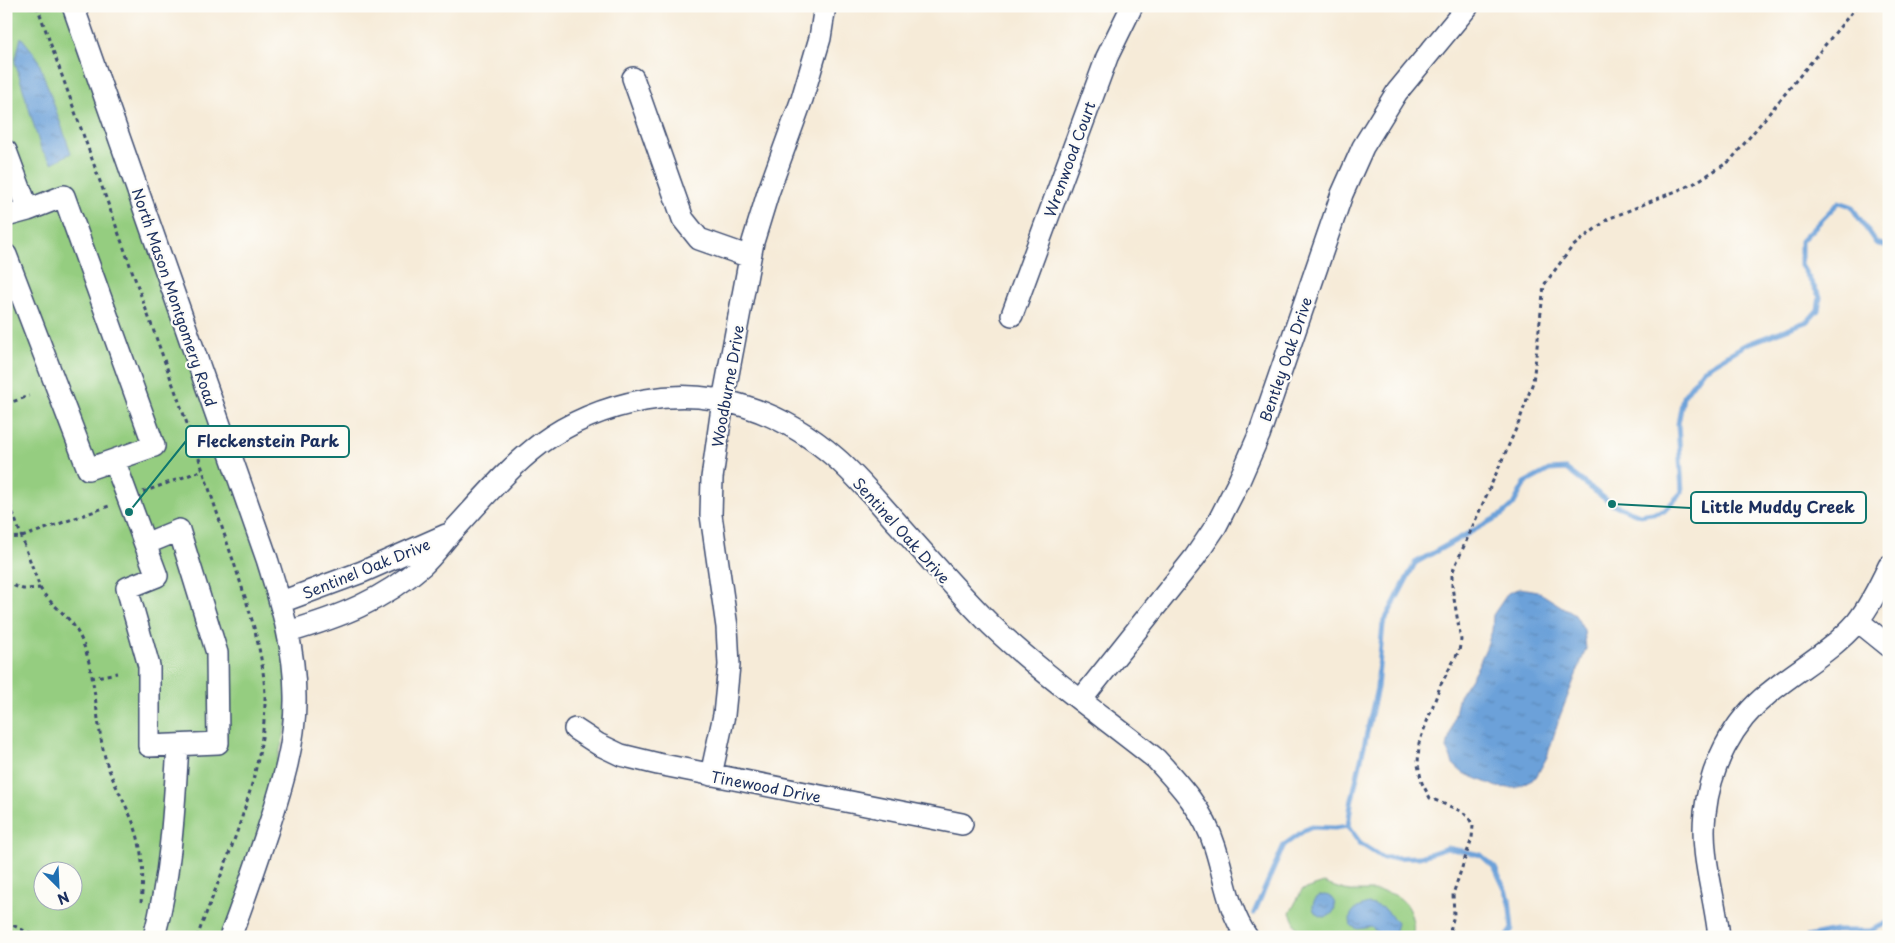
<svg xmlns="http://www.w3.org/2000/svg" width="1895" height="943" viewBox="0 0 1895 943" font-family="'Playpen Sans',sans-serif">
<defs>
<pattern id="water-ripples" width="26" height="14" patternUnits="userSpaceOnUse" patternTransform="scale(1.25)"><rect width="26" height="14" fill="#6ca1d9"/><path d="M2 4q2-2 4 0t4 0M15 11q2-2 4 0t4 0" fill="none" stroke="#5884b3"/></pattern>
</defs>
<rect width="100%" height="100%" fill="#fdfcf7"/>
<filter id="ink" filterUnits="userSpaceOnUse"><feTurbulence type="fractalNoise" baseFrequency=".02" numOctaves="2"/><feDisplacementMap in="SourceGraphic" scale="10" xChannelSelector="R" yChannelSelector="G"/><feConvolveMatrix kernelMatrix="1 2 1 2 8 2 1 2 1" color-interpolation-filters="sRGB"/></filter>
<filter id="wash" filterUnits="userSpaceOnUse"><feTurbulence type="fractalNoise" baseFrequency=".0096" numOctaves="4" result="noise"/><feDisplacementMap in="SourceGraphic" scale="20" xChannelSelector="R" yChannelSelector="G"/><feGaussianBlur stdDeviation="1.12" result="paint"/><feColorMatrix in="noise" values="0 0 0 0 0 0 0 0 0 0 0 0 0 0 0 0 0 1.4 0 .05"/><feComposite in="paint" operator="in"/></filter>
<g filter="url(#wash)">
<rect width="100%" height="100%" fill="#f6ebd8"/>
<path fill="#95cd80" stroke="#587e6f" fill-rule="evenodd" d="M6,6H73L267,559L295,695L230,937H6ZM42,870H72V900H42Z
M1324,883C1332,886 1342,890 1350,891C1372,892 1398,886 1409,910C1413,918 1415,928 1412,937H1301L1290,913L1302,890Z"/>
<path fill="url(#water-ripples)" stroke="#44689c" d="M21,37L37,57L71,153L52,163L41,149L15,62Z
M1520,588L1537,591L1575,615L1584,630L1586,649L1560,716L1547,757L1536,777L1515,788L1497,787L1463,773L1453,764L1447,748L1459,696L1475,672L1486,648L1492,631L1493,615L1508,593Z
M1313 906a11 11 0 1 1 22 0a11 11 0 1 1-22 0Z
M1369,904C1384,906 1389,912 1397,923L1394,934L1390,937H1382L1371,927L1358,929L1351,926C1347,911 1357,907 1369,904Z"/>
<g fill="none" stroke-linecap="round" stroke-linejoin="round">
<path stroke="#6ca1d9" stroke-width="5" d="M1254,913L1284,845L1309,827L1335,828L1348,826
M1506,937L1512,929L1509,898L1495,868L1481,855L1447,848L1420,857L1383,858L1361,844L1348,826L1351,804L1377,688L1383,624L1415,563L1503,514L1513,505L1525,483L1549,470L1566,469L1612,504L1640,515L1664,511L1682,492L1678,424L1683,397L1703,370L1745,345L1808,321L1818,310L1820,297L1801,265V241L1839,202L1851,206L1876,243L1889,247
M1807,937L1835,931H1870L1889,922"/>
</g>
</g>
<g filter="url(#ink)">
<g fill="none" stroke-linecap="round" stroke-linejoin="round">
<defs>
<path id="minor" d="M73,6L267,559C281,604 295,648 295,696C296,742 282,786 268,829C256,865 244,901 230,937
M633,78L683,219L699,239L750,257
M6,151L28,210L64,196L154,446L114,460L145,544L179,530L217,653L218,743L149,746V666L127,588L157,576L145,544
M6,216L28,210
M6,255L88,469L114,460
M1012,315L1107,57L1132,6
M281,602L362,572L446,535
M1858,621L1889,646
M288,632C339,617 382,601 423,565C434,555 442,543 452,532C480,502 507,469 540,444C571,421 607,407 645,400C715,387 783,412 836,458C859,478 878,502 899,525C929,559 959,593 991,625C1042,674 1101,715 1156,759C1181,786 1204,811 1215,847C1225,878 1228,910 1247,937
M1081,700L1195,557L1216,526L1239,481L1259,435L1342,194L1363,147L1397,92L1468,6
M575,729L598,744L621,755L658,764L962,824
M711,775L724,715L729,665L727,627L711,515L712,478L723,401L753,242L768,193L802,99L820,38L825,6
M154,937C171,874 174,810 178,745
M1719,937C1715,895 1700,856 1705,813C1710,767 1732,722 1769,693C1798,669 1832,651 1857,622C1870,606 1880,585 1889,566"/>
</defs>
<use href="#minor" stroke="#3c4b70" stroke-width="24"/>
<path stroke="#3c4b70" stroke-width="3" stroke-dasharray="4 4" stroke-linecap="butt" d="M37,6C88,148 139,290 190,432C205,476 219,519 234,563C248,606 264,651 265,697C266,772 224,866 197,937
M6,404L29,396
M143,492L203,470
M10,505L40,588C50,605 68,614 77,631C98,667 94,724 107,764C115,788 130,810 137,834C143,857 144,878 141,902
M6,538L22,537L112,505
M6,583L23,589L40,588
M91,678L117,673
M6,922L38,937
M1447,937L1449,935L1454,915L1453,894L1472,838L1473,826L1469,818L1463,812L1430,798L1422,783L1418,765L1419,743L1441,684L1459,651L1461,640L1452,587V573L1519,422L1533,382L1544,285L1572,247L1608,219L1693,184L1730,161L1857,6"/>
<use href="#minor" stroke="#fff" stroke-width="21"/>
</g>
</g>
<g text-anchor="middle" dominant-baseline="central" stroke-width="4.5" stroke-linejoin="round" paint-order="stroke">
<g font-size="15" fill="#1b2f5e" stroke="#fdfcf7">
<text transform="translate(1069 159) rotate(-70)">Wrenwood Court</text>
<text transform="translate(175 297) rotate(71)">North Mason Montgomery Road</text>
<text transform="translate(1285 359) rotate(-71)">Bentley Oak Drive</text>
<text transform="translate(727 386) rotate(-80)">Woodburne Drive</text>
<text transform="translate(902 530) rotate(48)">Sentinel Oak Drive</text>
<text transform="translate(366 568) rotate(-22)">Sentinel Oak Drive</text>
<text transform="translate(766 786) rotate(11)">Tinewood Drive</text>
</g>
</g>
<path fill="none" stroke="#0f766e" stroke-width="2" d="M129 512L186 441M1612 504L1691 508"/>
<g fill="#0f766e" stroke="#fdfcf7" stroke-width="2">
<circle cx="129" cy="512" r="5"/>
<circle cx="1612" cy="504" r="5"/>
</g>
<g fill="#fdfcf7" stroke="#0f766e" stroke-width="2">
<rect x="186" y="426" width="163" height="31" rx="5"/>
<rect x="1691" y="492" width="175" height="31" rx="5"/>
</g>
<g font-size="16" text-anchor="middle" font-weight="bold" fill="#1b2f5e">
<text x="268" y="447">Fleckenstein Park</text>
<text x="1778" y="513">Little Muddy Creek</text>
</g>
<rect width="1895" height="943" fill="none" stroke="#fdfcf7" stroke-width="25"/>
<g transform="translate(58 886) rotate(156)"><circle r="24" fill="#fdfcf7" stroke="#a3aaba"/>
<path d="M0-4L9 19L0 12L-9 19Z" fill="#1f6fb2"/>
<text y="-8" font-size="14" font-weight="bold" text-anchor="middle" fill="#1b2f5e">N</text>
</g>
</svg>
